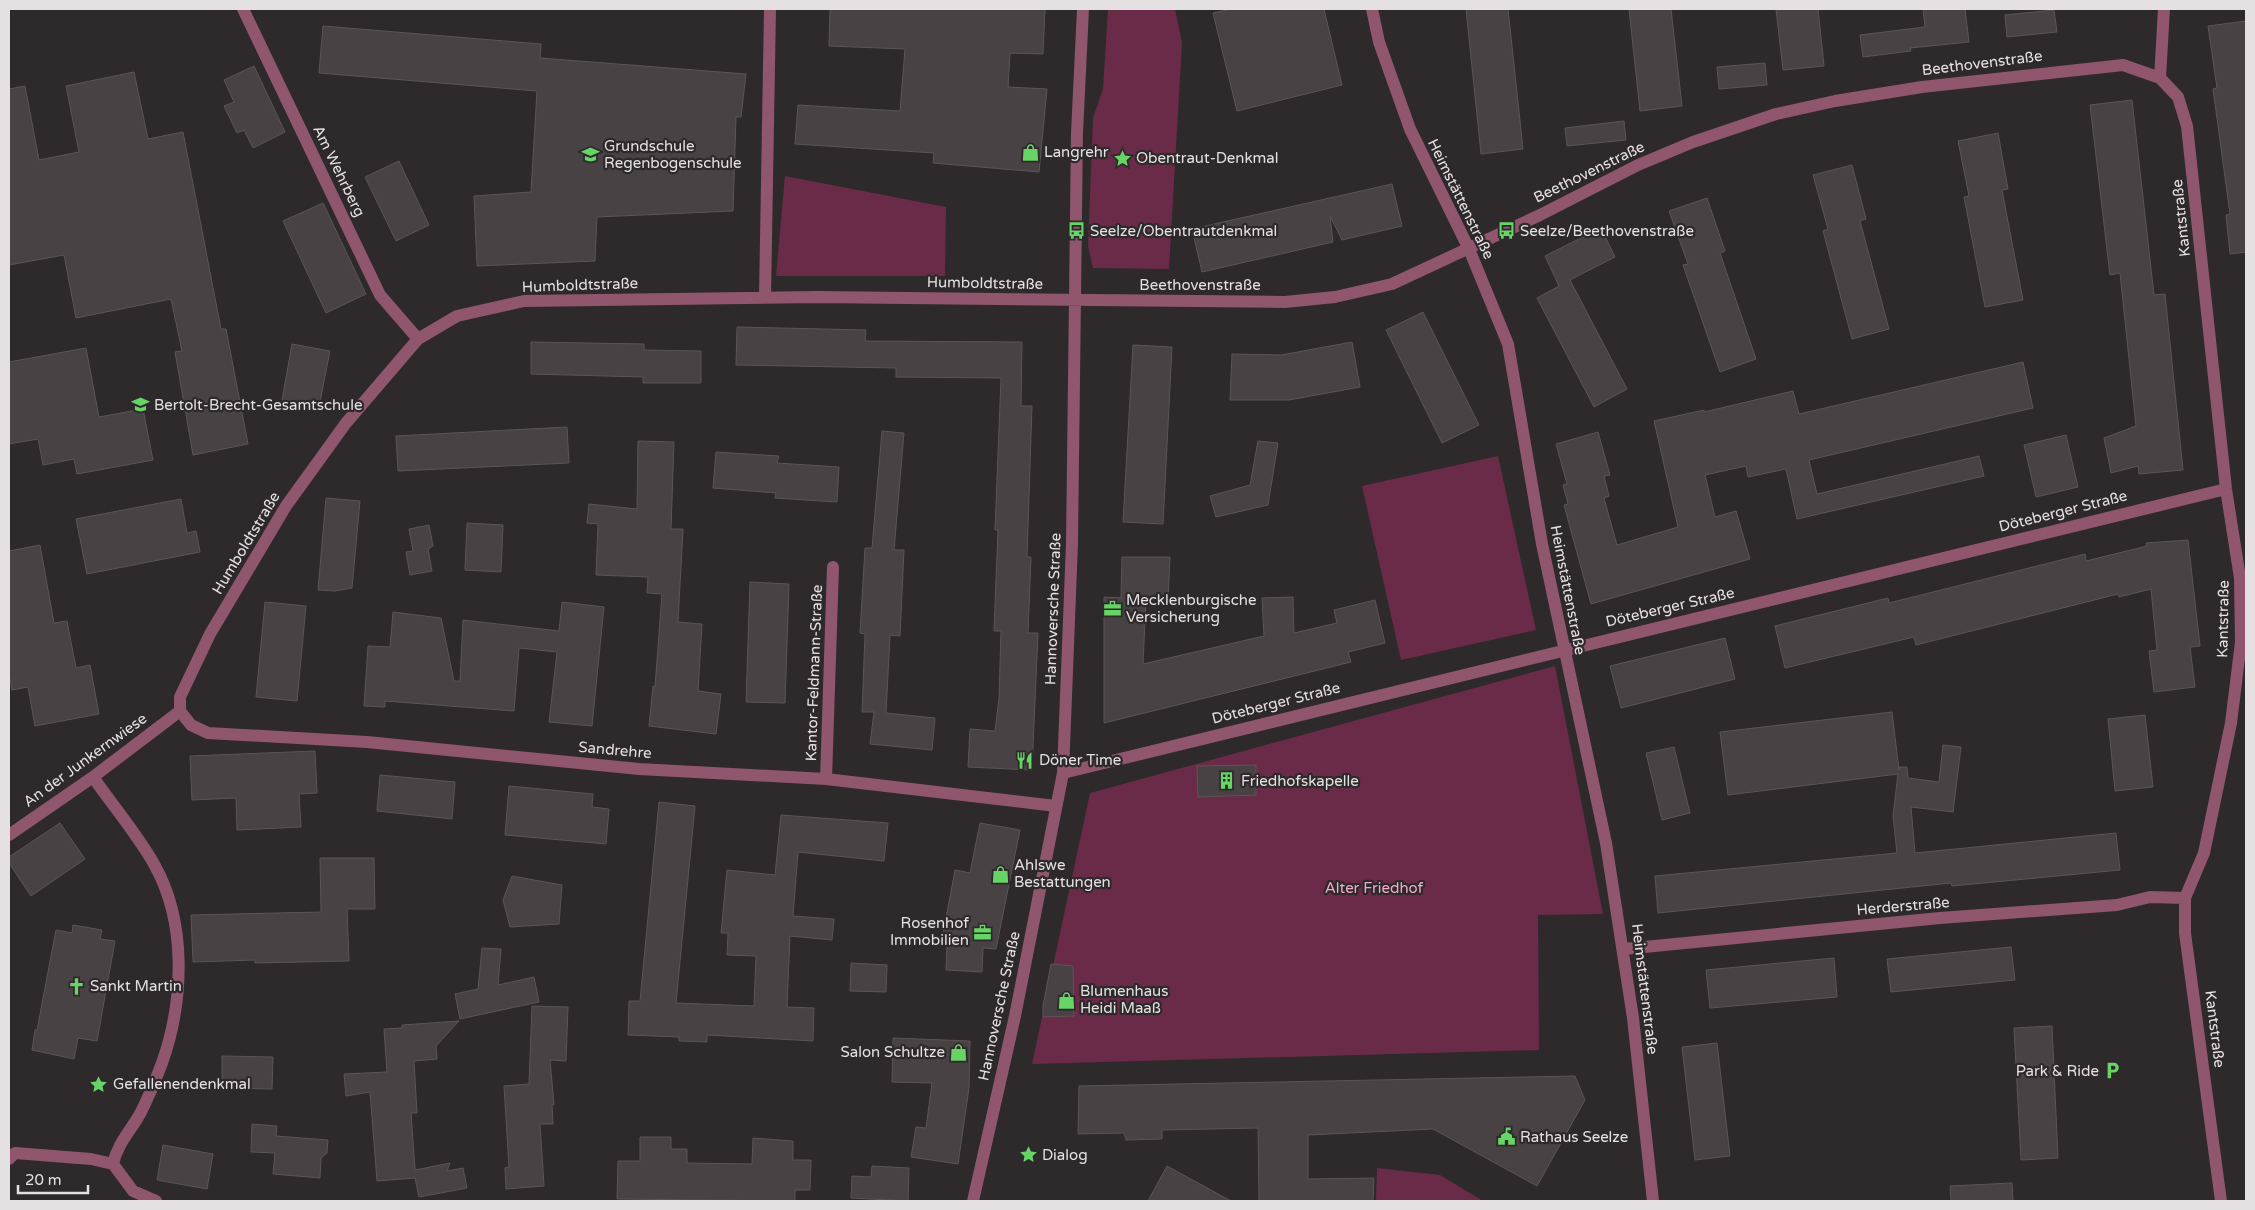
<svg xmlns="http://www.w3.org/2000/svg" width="2255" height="1210" viewBox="0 0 2255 1210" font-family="'Varela Round',sans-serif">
<rect width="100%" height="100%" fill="#2e292b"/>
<path fill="#6a2b48" d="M1108,9H1175L1182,43L1169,269L1093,268L1088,246L1093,118L1103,89Z
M785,176L946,207L945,276H776Z
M1498,456L1536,630L1401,660L1362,486Z
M1555,666L1603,914L1538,915L1539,1050L1032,1064L1090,793Z
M1377,1168L1440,1175L1483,1201H1376Z"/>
<path fill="#484244" stroke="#5c5558" d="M830,9H1045L1043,54L1010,53L1008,87L1047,89L1039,172L933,163L934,153L795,144L798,105L900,111L905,49L829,46Z
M1231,9H1324L1342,85L1237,111L1213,13Z
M1466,9H1508L1523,149L1481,154Z
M1629,9H1671L1682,106L1640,111Z
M1776,9H1818L1824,66L1783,70Z
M1923,9H1965L1969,42L1910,48L1911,51L1863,57L1860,35L1925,27Z
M2054,10L2057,32L2007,37L2005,15Z
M2246,21V252L2230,254L2226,215L2230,214L2213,89L2217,88L2208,26Z
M323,26L541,44L540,58L746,74L741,117H736L733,211L597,217L595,261L477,266L474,196L531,192L537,91L319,73Z
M1765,63L1767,85L1719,89L1717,67Z
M254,66L285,132L253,148L244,130L237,133L224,106L234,102L224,80Z
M134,72L148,139L183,132L221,329H226L248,444L193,455L175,352L182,351L171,299L76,318L64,255L9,265V89L25,86L39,160L79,152L66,86Z
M2132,100L2154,295L2165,294L2183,470L2139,474L2138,466L2111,473L2104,438L2136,426L2120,273L2110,275L2090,105Z
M1624,121L1626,140L1567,146L1565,128Z
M1998,133L2008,189L2002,190L2023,300L1985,307L1964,197L1969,196L1958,141Z
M399,161L429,225L396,241L365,177Z
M1852,165L1866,219L1860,221L1889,329L1852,339L1823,231L1828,229L1813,175Z
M1392,184L1402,226L1342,240L1330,216L1333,242L1202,272L1192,229Z
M1707,198L1725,251L1720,253L1756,359L1720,372L1683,265L1688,264L1669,211Z
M323,203L366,294L326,313L283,221Z
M1601,228L1615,257L1570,280L1627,389L1594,407L1537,298L1559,286L1545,256Z
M1423,312L1479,425L1442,443L1386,330Z
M737,327L866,330L865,341L1022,342L1021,406H1032L1027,557H1031L1028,633H1038L1032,770L968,767L970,729L995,731L999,698L1001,631H994L998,530H995L1001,378L896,377V368L736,365Z
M531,342L644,344V350L701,351V383H643V377L531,374Z
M1352,342L1360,387L1289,400H1230L1232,354L1281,355Z
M292,344L330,351L319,407L282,400Z
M1133,345L1172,347L1163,524L1123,522Z
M86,348L99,417L143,409L153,460L77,474L74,459L43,465L38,439L9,444V362Z
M2023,362L2033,408L1809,460L1817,494L1979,456L1984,476L1797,519L1786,469L1748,477L1746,466L1705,475L1715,517L1736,511L1750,559L1591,604L1564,505L1568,504L1563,485L1567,484L1556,444L1598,432L1610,475L1604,476L1609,496L1604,498L1617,545L1678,527L1654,421L1704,410V412L1793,391L1799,414Z
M567,427L569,463L398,471L396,436Z
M882,431L904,433L894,550H904L900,636L890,635L886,713L935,718L932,750L870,744L874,712H862L865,634L860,633L865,548H872Z
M2066,435L2078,487L2036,497L2024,445Z
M638,441L674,442L671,529H683L678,622L702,624L698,691L721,694L716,734L649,726L653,686L655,687L662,594L647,593L648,577L596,575L598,524L587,523L589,504L637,509Z
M1258,441L1278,443L1268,505L1216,517L1210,496L1250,485Z
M716,452L779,456L777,463L839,467L837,502L775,498L776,493L713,488Z
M326,498L360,501L352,588L335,591L318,590Z
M181,499L187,533L196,531L200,552L87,574L76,519Z
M467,523L503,525L501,572L465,570Z
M429,525L433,546L428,549L432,571L410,575L406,552L413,551L409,529Z
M2188,540L2200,646L2190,647L2195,687L2154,692L2149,651L2157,650L2151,589L2119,597L2118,594L1916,645L1914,637L1785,668L1775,626L1888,598L1889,603L2085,554L2086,561L2147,546L2146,543Z
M40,545L54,623L67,621L76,668L90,665L99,714L35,726L28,687L12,690L9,674V551Z
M1122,557H1170L1168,601L1146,599L1143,664L1264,636L1262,598L1293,597L1294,633L1337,623L1334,610L1375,600L1385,643L1348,652L1351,662L1104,723V597L1121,598Z
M750,582L789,584L785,703L746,702Z
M265,602L306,606L297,701L256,697Z
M562,602L604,607L592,726L549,722L557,652L519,648L514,711L385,701V707L364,706L368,646L390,647L393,612L441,618L454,681H460L463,620L559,631Z
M1725,638L1735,679L1621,708L1610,666Z
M1892,712L1899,770V767H1907L1908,778L1939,782L1943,745L1961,747L1953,812L1911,807L1915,853L2116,833L2120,870L1952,886L1951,883L1658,913L1655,876L1897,853L1893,816L1898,774L1728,795L1720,732Z
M2145,715L2153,787L2115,791L2108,719Z
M1674,747L1690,813L1662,820L1646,753Z
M315,751L317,793L299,794L301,827L237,830L236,798L192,800L190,756Z
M1256,765V795L1198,797L1197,766Z
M380,775L455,782L452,819L377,811Z
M509,786L593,794L592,807L609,809L606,844L505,835Z
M659,802L695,806L676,1003L754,1006L756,956L727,955L728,933H721L727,870L775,875L781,815L888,823L884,861L798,852L793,916L834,919L832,940L790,936L787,1007L814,1008L813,1041L707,1035V1042L679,1041V1037L628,1035L629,1001H640Z
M60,823L85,859L31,896L9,863V857Z
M980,823L1020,830L996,949L983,948L982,972L946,970L947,946L941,945L955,870L970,873Z
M320,858H374L375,909H347L349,961L255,963V960L193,962L191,915L321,912Z
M512,876L562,885L559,924L510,927L503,900Z
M73,925L102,930L100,939L115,941L97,1041L78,1038L74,1059L32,1050L35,1030H37L56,930L72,933Z
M2011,947L2015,980L1891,992L1887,959Z
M482,948L501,949L498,985L534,977L539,1002L460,1019L455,994L478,989Z
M1834,958L1837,997L1710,1008L1706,970Z
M851,963L887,965L886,992L850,991Z
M1051,964L1073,966L1074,1016L1043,1017V1006Z
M532,1006L568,1007L566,1061L550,1060L554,1105H552L553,1124H540L544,1186L506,1189L505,1168L509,1167L504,1086L529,1084Z
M459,1021L436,1046L437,1059L414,1061L417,1113H411L415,1170L450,1163L447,1171L463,1168L467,1188L419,1197L415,1178L377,1181L370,1092L346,1096L344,1074L387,1072L384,1029L402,1028V1025Z
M2052,1026L2058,1158L2021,1160L2014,1028Z
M893,1038L970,1041L969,1088L958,1164L911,1157L916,1127L926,1128L932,1083L892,1082Z
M1717,1043L1730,1156L1695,1160L1682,1047Z
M222,1056L273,1057L272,1089L222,1088Z
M1575,1076L1585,1100L1537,1186L1433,1129L1308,1135V1179L1374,1178L1373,1201H1259L1258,1128L1162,1130V1139L1126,1140L1124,1133L1078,1134L1079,1086Z
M252,1124L277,1126L276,1136L328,1140L327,1153L321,1158L320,1178L273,1174L275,1153L251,1152Z
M640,1137H671V1149H687V1163L752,1164L753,1138L793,1141V1160H811L810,1190H795V1201L617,1199L618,1161H640Z
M163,1145L213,1154L207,1189L157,1180Z
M872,1166L909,1168L908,1201L851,1198L852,1176L871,1177Z
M1167,1166L1231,1201H1148Z
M2012,1183L2013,1201H1951L1950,1186Z"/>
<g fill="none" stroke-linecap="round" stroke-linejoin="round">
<path stroke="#8f566e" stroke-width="12" d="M243,9L380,295L418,339
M1372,9L1379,42L1410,129L1469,249L1508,344L1542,544L1606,843L1633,1018L1653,1201
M2160,78L2164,9
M765,297L770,9
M180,711V697L210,634L286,506L346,423L418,339L457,316L524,301L817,297L1285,302L1335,297L1392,284L1540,215L1638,165L1693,142L1776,114L1835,101L1922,87L2123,65L2160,78L2178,97L2187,126L2226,489L2240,578L2241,642L2231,723L2204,853L2185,898V933L2221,1201
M180,711L191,725L208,733L367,742L639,769L826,779L1056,806
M1063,773L2226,489
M93,777C113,806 137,834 154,864C187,922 184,1001 162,1063C156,1079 149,1096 141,1112C131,1131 118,1142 113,1164
M826,779L833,567
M9,835L93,777L180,711
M1624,949L1940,918L2117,905L2150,897L2185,898
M9,1159L15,1153L91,1159L113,1164
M113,1164L133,1191L156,1201
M973,1201L1015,1016L1063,773L1072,543L1077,133L1083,9"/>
</g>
<defs>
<symbol id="shop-bare" viewBox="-9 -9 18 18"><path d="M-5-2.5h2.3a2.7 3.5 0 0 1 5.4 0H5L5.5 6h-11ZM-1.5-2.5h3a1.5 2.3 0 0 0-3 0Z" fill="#67d466" stroke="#2e292b" stroke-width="2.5" paint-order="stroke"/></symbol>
<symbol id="school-bare" viewBox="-9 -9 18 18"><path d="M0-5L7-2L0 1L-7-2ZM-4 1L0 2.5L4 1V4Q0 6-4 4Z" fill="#67d466" stroke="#2e292b" stroke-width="2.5" paint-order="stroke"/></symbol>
<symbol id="sight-bare" viewBox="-9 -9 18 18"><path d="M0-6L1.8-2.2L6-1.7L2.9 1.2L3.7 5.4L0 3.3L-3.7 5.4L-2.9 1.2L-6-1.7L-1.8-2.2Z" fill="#67d466" stroke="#2e292b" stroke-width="2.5" paint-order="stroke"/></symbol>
<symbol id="bus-bare" viewBox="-9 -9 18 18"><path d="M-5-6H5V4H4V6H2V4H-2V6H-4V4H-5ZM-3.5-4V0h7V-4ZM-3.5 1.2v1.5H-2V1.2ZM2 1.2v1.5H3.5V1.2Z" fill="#67d466" stroke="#2e292b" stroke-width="2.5" paint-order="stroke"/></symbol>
<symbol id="office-bare" viewBox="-9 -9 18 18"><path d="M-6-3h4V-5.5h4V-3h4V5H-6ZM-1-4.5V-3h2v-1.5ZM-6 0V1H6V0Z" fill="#67d466" stroke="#2e292b" stroke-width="2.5" paint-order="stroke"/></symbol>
<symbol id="restaurant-bare" viewBox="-9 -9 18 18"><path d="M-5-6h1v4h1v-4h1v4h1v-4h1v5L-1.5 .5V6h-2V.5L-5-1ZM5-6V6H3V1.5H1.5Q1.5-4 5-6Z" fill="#67d466" stroke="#2e292b" stroke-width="2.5" paint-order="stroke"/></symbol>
<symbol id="building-bare" viewBox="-9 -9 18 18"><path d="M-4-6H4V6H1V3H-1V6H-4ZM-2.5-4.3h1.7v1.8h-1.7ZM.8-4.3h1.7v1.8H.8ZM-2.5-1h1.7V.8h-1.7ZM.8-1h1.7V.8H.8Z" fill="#67d466" stroke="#2e292b" stroke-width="2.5" paint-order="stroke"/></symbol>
<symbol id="church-bare" viewBox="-9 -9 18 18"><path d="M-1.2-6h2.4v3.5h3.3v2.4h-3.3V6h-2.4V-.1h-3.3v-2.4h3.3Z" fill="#67d466" stroke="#2e292b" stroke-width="2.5" paint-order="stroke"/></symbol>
<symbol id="parking-bare" viewBox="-9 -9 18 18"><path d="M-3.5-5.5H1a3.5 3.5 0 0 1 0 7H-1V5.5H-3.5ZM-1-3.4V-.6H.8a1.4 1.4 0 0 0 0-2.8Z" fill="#67d466" stroke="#2e292b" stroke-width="2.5" paint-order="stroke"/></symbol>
<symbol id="civic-bare" viewBox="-9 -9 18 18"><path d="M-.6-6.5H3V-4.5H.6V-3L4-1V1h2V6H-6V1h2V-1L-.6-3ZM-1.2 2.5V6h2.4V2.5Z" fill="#67d466" stroke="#2e292b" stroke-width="2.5" paint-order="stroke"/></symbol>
</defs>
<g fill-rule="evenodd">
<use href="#shop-bare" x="1018" y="140" width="25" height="25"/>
<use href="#school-bare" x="578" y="142" width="25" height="25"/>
<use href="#sight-bare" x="1110" y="146" width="25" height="25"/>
<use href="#bus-bare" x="1064" y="218" width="25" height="25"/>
<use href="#bus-bare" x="1494" y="218" width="25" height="25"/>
<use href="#school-bare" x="128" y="392" width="25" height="25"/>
<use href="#office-bare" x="1100" y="596" width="25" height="25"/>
<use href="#restaurant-bare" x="1012" y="748" width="25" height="25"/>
<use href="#building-bare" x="1214" y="768" width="25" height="25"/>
<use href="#shop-bare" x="988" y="862" width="25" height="25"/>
<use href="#office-bare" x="970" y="920" width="25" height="25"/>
<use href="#church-bare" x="64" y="974" width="25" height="25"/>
<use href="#shop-bare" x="1054" y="988" width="25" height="25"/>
<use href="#shop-bare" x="946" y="1040" width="25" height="25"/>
<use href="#parking-bare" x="2100" y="1058" width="25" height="25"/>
<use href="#sight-bare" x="86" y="1072" width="25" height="25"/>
<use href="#civic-bare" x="1494" y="1124" width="25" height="25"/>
<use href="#sight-bare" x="1016" y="1142" width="25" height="25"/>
</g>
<g text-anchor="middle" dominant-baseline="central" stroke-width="4.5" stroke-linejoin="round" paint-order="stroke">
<g font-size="15" fill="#e5e1e3" stroke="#2e292b">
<text transform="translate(1982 63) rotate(-7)">Beethovenstraße</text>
<text transform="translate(339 171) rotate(64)">Am Wehrberg</text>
<text transform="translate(1589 172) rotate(-26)">Beethovenstraße</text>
<text transform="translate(1461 199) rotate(64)">Heimstättenstraße</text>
<text transform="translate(2181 218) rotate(-96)">Kantstraße</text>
<text transform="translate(985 283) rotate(1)">Humboldtstraße</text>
<text transform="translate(580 285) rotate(-2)">Humboldtstraße</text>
<text x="1200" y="285">Beethovenstraße</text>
<text transform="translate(2063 511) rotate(-14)">Döteberger Straße</text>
<text transform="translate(246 543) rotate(-59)">Humboldtstraße</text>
<text transform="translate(1568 590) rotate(79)">Heimstättenstraße</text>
<text transform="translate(1670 607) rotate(-13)">Döteberger Straße</text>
<text transform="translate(1053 609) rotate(-88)">Hannoversche Straße</text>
<text transform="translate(2223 619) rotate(-89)">Kantstraße</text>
<text transform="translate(814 673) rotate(-88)">Kantor-Feldmann-Straße</text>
<text transform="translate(1276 703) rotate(-14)">Döteberger Straße</text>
<text transform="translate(615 750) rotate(5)">Sandrehre</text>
<text transform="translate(85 760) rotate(-36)">An der Junkernwiese</text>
<text transform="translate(1903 906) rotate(-5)">Herderstraße</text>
<text transform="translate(1645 989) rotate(83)">Heimstättenstraße</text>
<text transform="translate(999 1006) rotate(-78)">Hannoversche Straße</text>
<text transform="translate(2215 1029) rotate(83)">Kantstraße</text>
</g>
<g font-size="15" fill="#e5e1e3" stroke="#2e292b" text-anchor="start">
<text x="604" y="146">Grundschule<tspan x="604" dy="17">Regenbogenschule</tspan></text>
<text x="1044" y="152">Langrehr</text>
<text x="1136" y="158">Obentraut-Denkmal</text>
<text x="1090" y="231">Seelze/Obentrautdenkmal</text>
<text x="1520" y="231">Seelze/Beethovenstraße</text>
<text x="154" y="405">Bertolt-Brecht-Gesamtschule</text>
<text x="1126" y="600">Mecklenburgische<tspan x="1126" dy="17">Versicherung</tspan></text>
<text x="1039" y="760">Döner Time</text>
<text x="1241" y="781">Friedhofskapelle</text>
<text x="1014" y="865">Ahlswe<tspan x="1014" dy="17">Bestattungen</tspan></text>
<text x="969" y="923" text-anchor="end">Rosenhof<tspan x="969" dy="17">Immobilien</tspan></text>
<text x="90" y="986">Sankt Martin</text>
<text x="1080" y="991">Blumenhaus<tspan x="1080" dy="17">Heidi Maaß</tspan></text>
<text x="945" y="1052" text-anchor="end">Salon Schultze</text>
<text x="2099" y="1071" text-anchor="end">Park &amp; Ride</text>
<text x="113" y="1084">Gefallenendenkmal</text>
<text x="1520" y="1137">Rathaus Seelze</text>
<text x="1042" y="1155">Dialog</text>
</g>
<g font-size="15" fill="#f1aac7" stroke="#2e292b">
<text x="1374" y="888">Alter Friedhof</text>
</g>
</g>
<rect width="2255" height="1210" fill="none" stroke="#e5e1e3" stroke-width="20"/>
<path d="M18 1185v8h70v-8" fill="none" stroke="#e5e1e3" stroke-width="2.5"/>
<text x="25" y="1185" font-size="15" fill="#e5e1e3" stroke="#2e292b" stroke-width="4" paint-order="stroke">20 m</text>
</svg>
